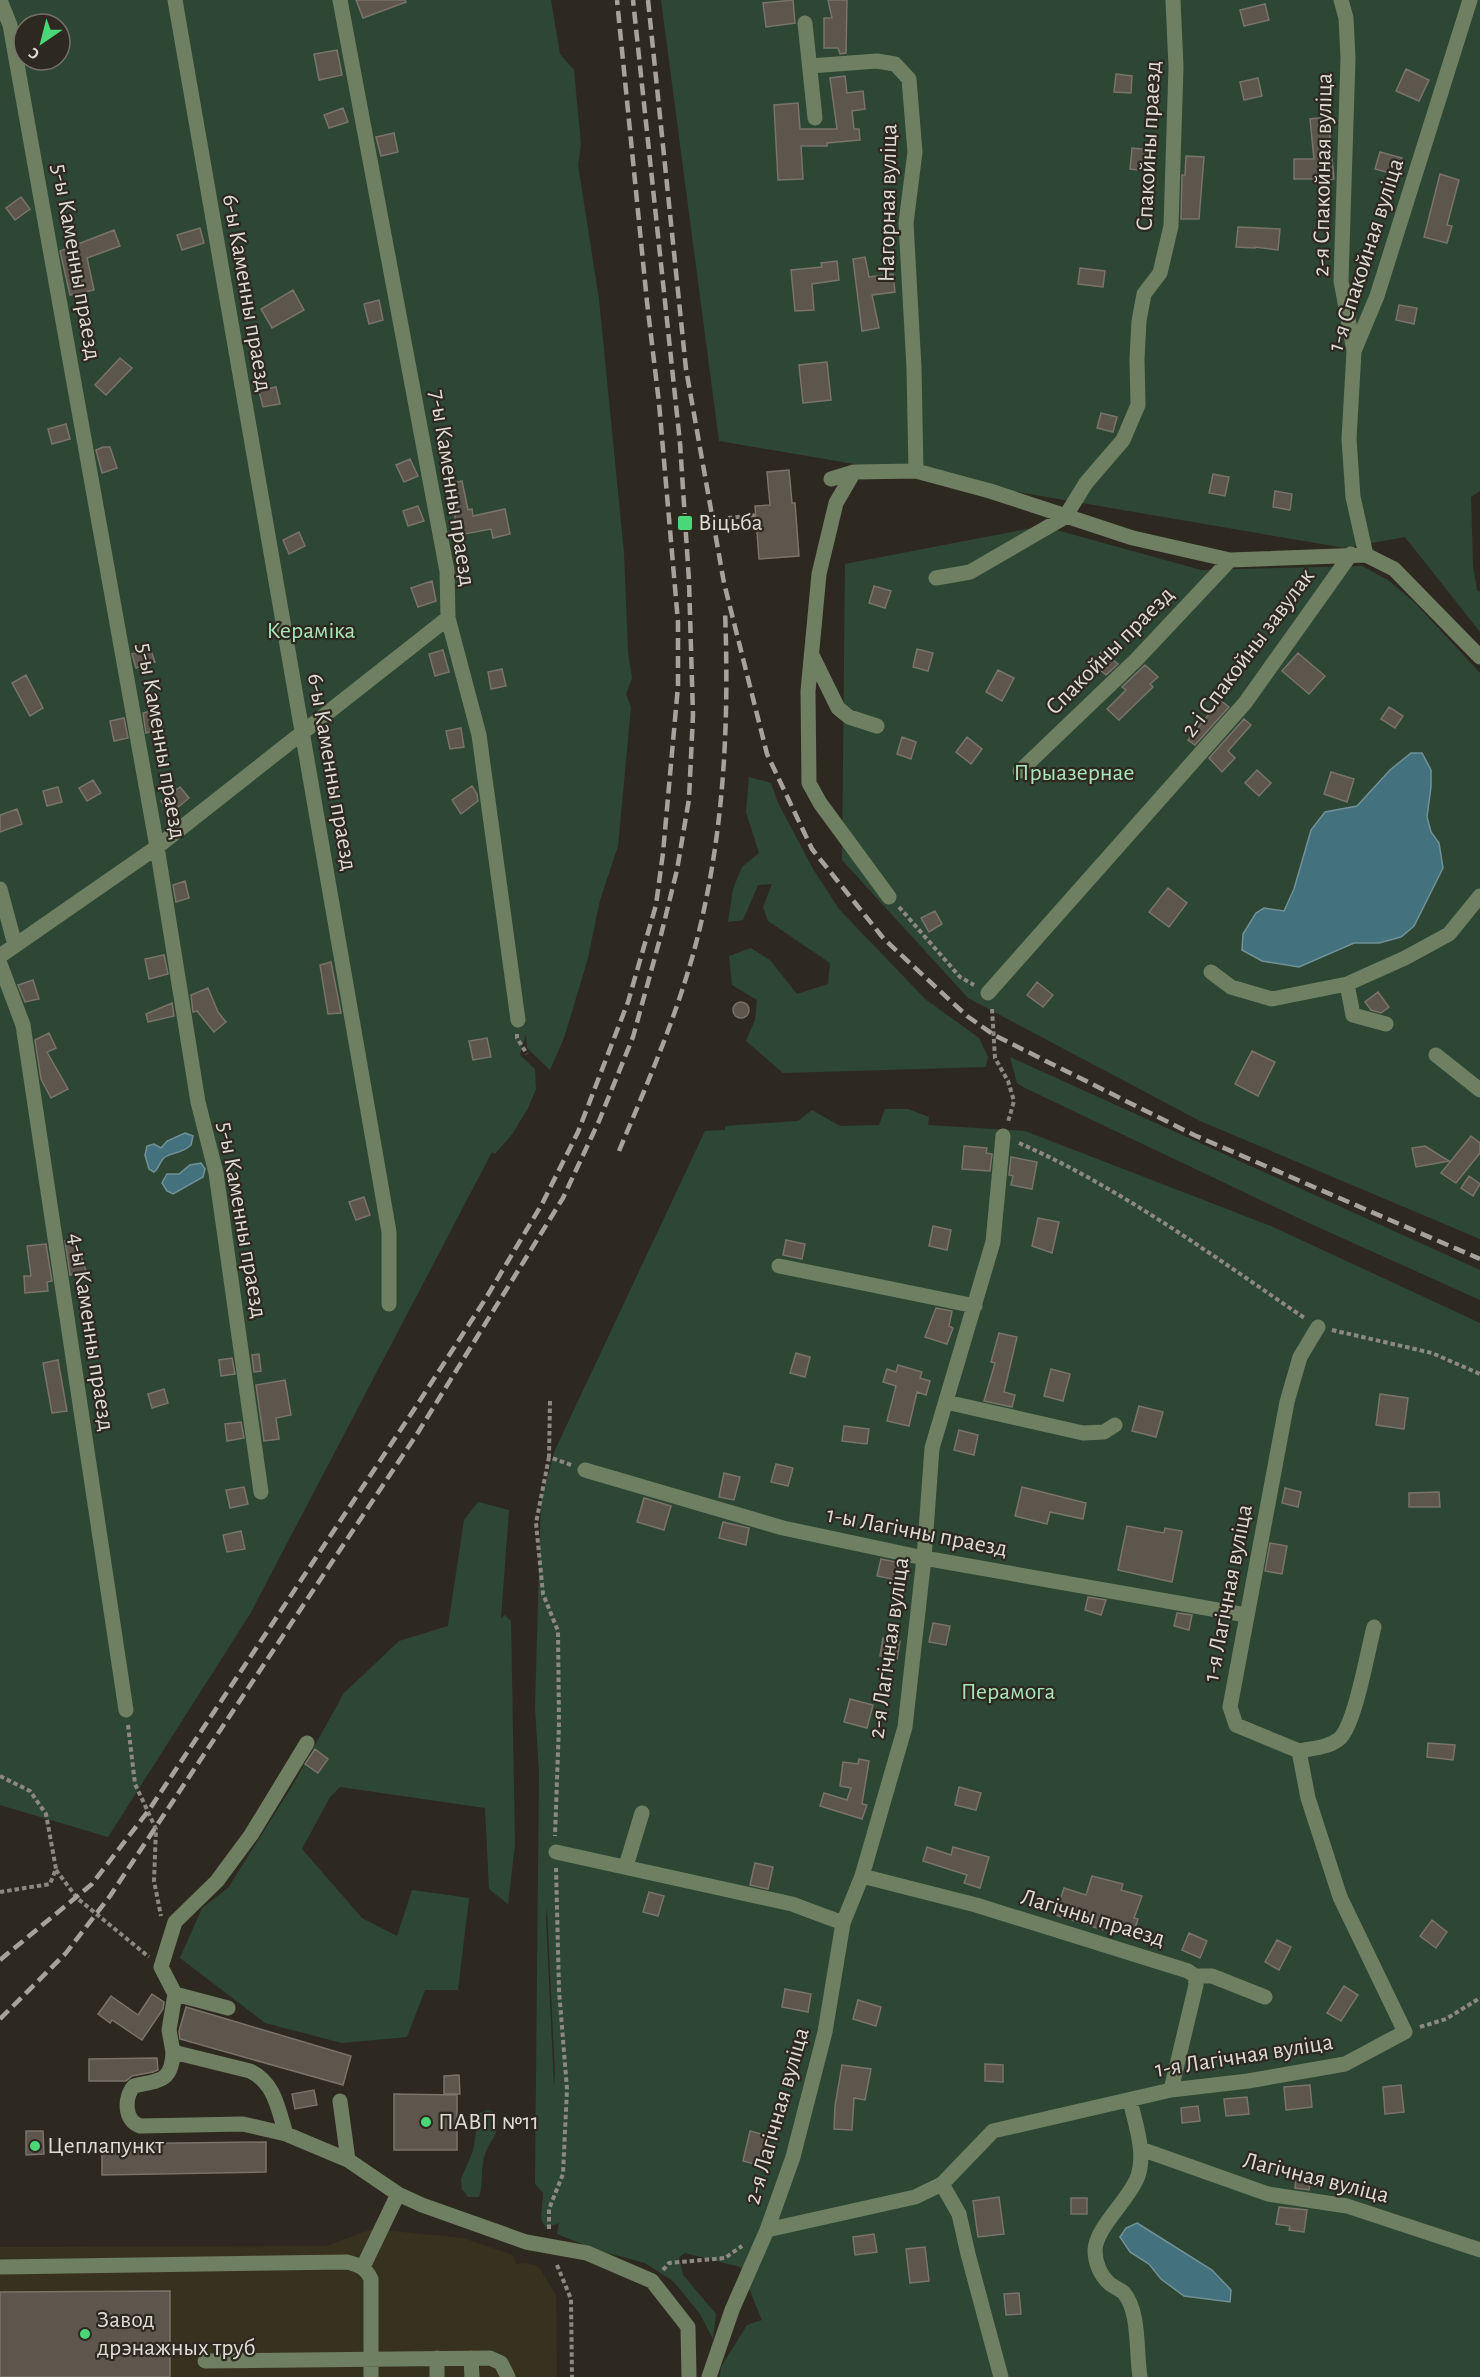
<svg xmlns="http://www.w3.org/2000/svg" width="1480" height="2377" viewBox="0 0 1480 2377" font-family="'Alegreya Sans',sans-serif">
<rect width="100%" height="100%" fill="#2e2920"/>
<path fill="#37311f" d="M372,2229L463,2238L513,2255L516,2264L525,2263L538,2266L556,2295L557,2377H0V2247L326,2246Z"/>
<path fill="#2e4735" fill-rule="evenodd" d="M0,0H551L560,54L574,70L581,145L578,165L599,299L624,553L628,652L632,678L626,694L631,707L618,846L600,900L588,958L564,1038L550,1070L527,1048L526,1034L520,1055L535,1069L536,1089L528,1108L513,1133L495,1154L492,1152L250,1614L108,1837L0,1805ZM24,24H60V60H24Z
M661,0H1480V491L1471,497L1473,566L1477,590L1480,592V632L1405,537L1345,548L719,441Z
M1042,526L1201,570L1362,566L1388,580L1414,602L1480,673V1239L1200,1121L968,998L842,860L845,564ZM1411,753L1427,807V817L1431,832L1439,843L1443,868L1434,887L1379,943H1354L1299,967L1264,908L1284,911L1294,889L1311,830L1325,812L1357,806L1390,770Z
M749,777L771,783L778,803L813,869L839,909L925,999L979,1038L988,1057L986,1067L783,1073L746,1041L755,1020L757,1000L732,985L729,956L751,948L770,960L797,994L828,984L830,963L768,921L763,907L772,884L758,885L743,920L728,922L733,889L742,867L759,853L746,812Z
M1010,1057L1480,1270V1300L1311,1224L1025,1088L1017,1083Z
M885,1109H908L929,1117L928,1125L1025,1131L1273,1227L1480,1323V2377H720L721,2367L747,2325L762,2320L740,2267L685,2253L679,2257L683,2275L716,2314L713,2339L700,2314L673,2281L645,2263L600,2251L557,2234L559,2223L546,2228L541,2219L543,2193L535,2184L539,1772L535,1707L541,1500L555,1450L705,1131L725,1130V1126L798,1121L812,1110L840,1126L879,1125ZM547,1908L555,2074L554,2086L546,1919Z
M478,1502L509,1510L501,1618L505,1615L511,1621L515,1844L508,1904L489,1889L485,1808L340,1787L330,1797L302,1849L362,1918L397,1936L412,1890L469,1898L458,1990H425L407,2037L342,2043L265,2023L180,1958L202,1908L228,1888L294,1783L344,1693L399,1641L448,1626L464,1520Z
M488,2110L497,2113C500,2137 492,2135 485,2154C480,2168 484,2183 479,2197H468L462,2189L461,2179L473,2151L479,2113Z"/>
<path fill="#43717e" stroke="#729198" stroke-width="1.5" d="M1411,753H1422L1431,770V787L1427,817L1431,832L1439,843L1443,868L1414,926L1401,937L1379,943H1354L1299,967L1262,961L1242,950L1243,934L1256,913L1264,908L1284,911L1294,889L1311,830L1325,812L1357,806L1390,770Z
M185,1133L193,1136L191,1145C180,1155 174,1151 165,1157C159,1161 160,1168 154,1172L149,1169L145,1155L147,1146L154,1144L161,1148L167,1141Z
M201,1163L205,1169L203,1177L173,1194L167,1191L162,1183L167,1174H179L190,1165Z
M1137,2223L1212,2270L1231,2290L1230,2302L1184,2296L1161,2279L1149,2264L1130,2252L1120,2237L1126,2228Z"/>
<path fill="#5c564c" stroke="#797368" stroke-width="1.5" d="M356,0H405L406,2L363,18Z
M793,0L795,23L766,27L763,3Z
M828,0H847L846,53L840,54L838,48H824V18H832Z
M1265,4L1269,20L1244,26L1240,10Z
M337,50L342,75L319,80L314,54Z
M1406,69L1429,80L1419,101L1396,91Z
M1116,74L1132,76L1131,93L1114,92Z
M845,76L847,93L863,91L865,109L852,111L854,129H859L860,140L827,143V146H801L803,179L778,180L774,105L798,103L800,129H837L830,78Z
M1258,78L1262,96L1244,100L1240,82Z
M343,108L348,122L329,128L324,115Z
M1328,117L1334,179L1317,182V179H1294V159H1314L1310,119Z
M394,133L398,152L381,156L376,137Z
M1132,148L1150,150L1147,171L1130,169Z
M1380,152L1402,158L1397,175L1375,169Z
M1186,156L1204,157L1199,219H1181L1182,175H1185Z
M1440,174L1459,180L1447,225L1452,226L1447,243L1424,237Z
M21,197L30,209L15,220L6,208Z
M1238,227L1280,229L1278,250L1255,247V248L1236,247Z
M200,228L204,243L182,250L177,235Z
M114,230L120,246L87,258L94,290L70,295L60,251Z
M865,257L869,277L893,274L895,292L872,295L879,328L862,331L853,259Z
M837,261L839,280L812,284L814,310L795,311L791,270L822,267L821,263Z
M1080,268L1105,271L1103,287L1078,284Z
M293,290L304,310L272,328L261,309Z
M379,300L383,320L369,324L364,304Z
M1399,305L1417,308L1414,324L1396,320Z
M120,358L132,368L106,395L95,385Z
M827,362L831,400L803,403L799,365Z
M276,387L280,404L263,407L259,391Z
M1101,413L1117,417L1113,432L1097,428Z
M66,424L70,439L52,444L48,429Z
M103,447H110L117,468L102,473L96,450Z
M410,459L418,476L404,482L396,465Z
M789,470L792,503H795L799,556L759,559L755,506L770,505L767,472Z
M1213,474L1229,477L1225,496L1209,493Z
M462,481L468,510L472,509L473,516L505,509L510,534L493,538L491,529L459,535L448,484Z
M1275,491L1292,494L1290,510L1273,507Z
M418,506L424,521L408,526L403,511Z
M299,532L305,546L289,554L283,540Z
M432,581L436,601L418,607L411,588Z
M874,586L891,591L885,608L869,603Z
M150,648L155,662L136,668L132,654Z
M917,649L933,653L928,671L913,667Z
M443,650L449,672L435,676L429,654Z
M1102,651L1118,664L1106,675L1092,663Z
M1298,653L1325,676L1309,694L1282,671Z
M1145,665L1158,677L1150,684L1153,687L1119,720L1107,709L1126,690L1122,687Z
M502,669L506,686L491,689L488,672Z
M998,670L1014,678L1002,701L986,692Z
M26,675L43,708L30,716L12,683Z
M1220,700L1229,707L1195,745L1188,740Z
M1389,707L1403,716L1395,728L1381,719Z
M158,709L163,728L146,733L143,713Z
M124,718L128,738L114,741L110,721Z
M1244,719L1251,725L1228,751L1235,758L1222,772L1209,758Z
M461,728L464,747L450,749L446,731Z
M902,737L916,742L911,759L897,754Z
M967,737L982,749L971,764L956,752Z
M1257,770L1271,783L1259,796L1245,783Z
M1331,772L1354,779L1347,802L1324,794Z
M93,780L101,793L87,801L79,788Z
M472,786L477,794L478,801L461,814L452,800Z
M58,787L62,802L47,806L43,791Z
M180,787L189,798L171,813L161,801Z
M17,809L22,824L0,832V815Z
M185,881L189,898L176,902L173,885Z
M1168,888L1187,903L1169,927L1149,912Z
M935,911L942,924L929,932L921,918Z
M164,955L168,974L149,979L145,959Z
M331,962L341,1013L328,1014L320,965Z
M33,980L39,999L25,1002L18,985Z
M1037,982L1053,995L1043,1007L1027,995Z
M208,988L218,1012L226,1022L214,1032L197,1011L193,1012L191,995Z
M1378,992L1389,1007L1381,1013L1371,1010L1365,1002Z
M733 1010a8 8 0 1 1 16 0a8 8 0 1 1-16 0Z
M172,1003L174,1016L148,1022L146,1014Z
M49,1033L56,1048L47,1052L68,1089L51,1098L41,1079L35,1040Z
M487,1038L491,1057L473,1060L469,1041Z
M1252,1051L1275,1062L1258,1096L1235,1084Z
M1471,1136L1480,1143V1153L1456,1183L1441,1173Z
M964,1146L987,1148L986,1153L992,1154L990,1171L962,1169Z
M1425,1146L1449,1161L1416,1167L1412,1148Z
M1011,1157L1037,1162L1032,1189L1011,1185L1013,1176L1009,1175Z
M1469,1176L1480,1184L1473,1196L1461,1188Z
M364,1197L370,1215L356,1220L349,1202Z
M1038,1218L1059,1222L1052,1253L1032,1246Z
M933,1226L951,1230L947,1250L929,1246Z
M73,1240L77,1257L81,1256L86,1271L70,1275L65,1241Z
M786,1240L805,1244L802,1259L783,1255Z
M46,1244L52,1281L47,1282L48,1291L25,1293L24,1276H31L27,1246Z
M936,1308L952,1311L949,1326L953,1328L947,1344L925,1337Z
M999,1333L1017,1337L1004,1392L1015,1395L1012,1407L984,1401L995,1363L991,1362Z
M796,1353L810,1357L805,1377L790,1373Z
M259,1354L261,1371L254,1372L252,1355Z
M232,1358L235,1374L221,1376L219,1360Z
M58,1360L67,1411L52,1413L43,1363Z
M898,1365L922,1372L920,1378L930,1381L926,1395L917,1392L909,1426L887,1421L896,1386L883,1382L887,1369L896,1372Z
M1051,1369L1070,1374L1063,1401L1044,1396Z
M285,1380L291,1415L276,1418L279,1439L264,1441L256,1385Z
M164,1389L168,1403L152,1408L148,1394Z
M1380,1394L1408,1398L1404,1429L1376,1425Z
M1139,1406L1163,1412L1156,1437L1132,1431Z
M241,1422L244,1438L227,1441L225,1424Z
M844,1426L869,1429L867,1444L842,1441Z
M959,1430L978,1435L974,1455L954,1450Z
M776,1464L793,1468L788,1486L771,1482Z
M724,1473L740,1477L734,1500L719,1497Z
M244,1487L248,1504L230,1508L226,1490Z
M1022,1487L1086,1503L1083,1519L1050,1512L1047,1524L1015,1516Z
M1285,1488L1301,1492L1298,1507L1282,1503Z
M1439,1492L1440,1507H1409V1493Z
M644,1498L671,1506L664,1530L637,1522Z
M723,1522L749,1528L746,1545L719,1538Z
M1127,1526L1164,1533L1165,1528L1182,1531L1172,1582L1118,1570Z
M241,1531L245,1549L227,1552L223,1535Z
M1270,1543L1287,1546L1282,1574L1265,1571Z
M881,1559L901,1563L897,1580L877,1576Z
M1088,1597L1106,1600L1101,1615L1085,1610Z
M1177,1613L1192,1615L1189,1630L1174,1626Z
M933,1623L950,1626L946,1645L929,1642Z
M883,1638L900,1641L897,1659L880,1656Z
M850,1699L873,1705L867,1728L844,1722Z
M1428,1743L1455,1745L1453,1760L1427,1757Z
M315,1749L328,1759L318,1773L305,1764Z
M859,1759L869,1761L862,1804L867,1805L862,1819L820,1806L824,1793L847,1800L851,1788L840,1786L843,1762L858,1764Z
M959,1787L981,1793L976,1810L955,1805Z
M927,1847L951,1855L953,1847L989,1857L980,1888L964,1883L967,1875L923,1861Z
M755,1863L773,1867L768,1889L750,1885Z
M1092,1876L1123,1884L1121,1890L1142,1896L1134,1918L1138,1919L1133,1936L1107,1931L1055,1915L1064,1888L1086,1895Z
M649,1892L664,1896L658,1916L643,1912Z
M1432,1920L1447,1932L1436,1948L1420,1936Z
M1189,1933L1207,1941L1200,1958L1182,1950Z
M1277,1940L1291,1947L1279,1970L1265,1962Z
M1344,1986L1358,1995L1341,2021L1327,2013Z
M785,1989L811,1994L808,2012L782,2007Z
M152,1994L164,2002L163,2009L142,2040L112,2020L110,2023L98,2014L111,1996L138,2015Z
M858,2000L881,2007L876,2026L853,2019Z
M186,2007L351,2056L343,2085L180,2039L179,2031Z
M157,2058L158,2070L153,2072L132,2076L126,2081H89V2059Z
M985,2064L1003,2065V2082L985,2081Z
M842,2065L871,2069L865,2100L854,2098L852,2130L834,2129L835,2106Z
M459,2075L460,2094H444V2076Z
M1310,2085L1312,2107L1286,2110L1284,2087Z
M1401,2085L1404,2112L1385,2114L1383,2087Z
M314,2090L317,2105L295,2109L292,2094Z
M394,2094L457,2095V2150H394Z
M1247,2097L1249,2114L1226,2116L1224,2099Z
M1198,2106L1200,2121L1182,2123L1181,2108Z
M26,2131H43L44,2154L26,2155Z
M750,2131L769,2136L762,2166L743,2161Z
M266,2142V2172L102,2175V2144Z
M1296,2180L1310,2182L1309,2190L1295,2188Z
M999,2197L1004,2234L978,2237L973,2201Z
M1071,2198H1087V2214H1071Z
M1279,2207L1307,2210L1304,2232L1289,2230L1290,2226L1276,2224Z
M874,2234L877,2252L855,2255L853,2237Z
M925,2247L929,2281L910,2283L906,2249Z
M170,2291V2377H0V2292Z
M1019,2293L1021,2314L1006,2315L1004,2294Z"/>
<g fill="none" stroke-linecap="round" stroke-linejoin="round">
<path stroke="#8d8981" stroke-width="4" stroke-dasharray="4.5 3" stroke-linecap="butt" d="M728,518L756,515
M899,907L960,977L974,985
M992,1009L995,1058L1008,1081L1014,1101L1008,1122
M517,1034V1038L527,1054
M1019,1143C1121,1188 1213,1256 1306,1319
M1332,1330L1432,1353L1480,1374
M550,1401L549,1457L571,1465
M549,1457L536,1523L543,1594L558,1631L559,1724L555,1836
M128,1725L135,1784L156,1829L154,1881L161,1916
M0,1776L30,1791L46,1814L56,1869L50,1884L0,1892
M56,1870L77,1898L149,1957
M1420,2027L1446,2019L1480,1998
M549,2229V2209L563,2174L567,2089L559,1990L556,1868
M557,2265L571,2299L572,2377
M663,2270L669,2263L725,2258L742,2246"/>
<path stroke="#6e8061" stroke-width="15" d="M0,0L10,25L157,847L198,1102L216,1173L261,1492
M175,0L389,1232V1304
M340,0L447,571L448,618L479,735L518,1020
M1341,0L1346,18L1348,58L1341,281L1354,351
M805,23L815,118
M810,66L877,61L895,64L909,79L915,152L906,223L914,368L916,471
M854,472L836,503L819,574L808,691L809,783L820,803L889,897
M831,479L854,472L916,471L990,491L1133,538L1230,560L1366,555L1394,569L1480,657
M1366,555L1353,497L1349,439L1354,351L1377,296L1470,0
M936,578L970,572L1065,517L1086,483L1123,440L1138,405L1137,359L1139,321L1144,294L1160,273L1171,226L1176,67L1173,0
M812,655L838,708L849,717L877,726
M1020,771L1136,660L1230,560
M0,889L15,945
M0,956L157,847L448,618
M0,964L23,1025L126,1710
M1211,972L1231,987L1272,999L1347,984L1405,958L1449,934L1480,896
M1347,984L1353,1015L1386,1024
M988,993L1245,703L1351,554
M1436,1055L1480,1090
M779,1266L975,1306
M946,1402L1083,1433L1104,1432L1115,1425
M585,1470L783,1528L924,1558L1246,1615
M1299,1751C1312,1748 1328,1748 1339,1739C1355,1726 1368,1649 1374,1627
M556,1852L792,1904L843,1923
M626,1866L642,1813
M862,1876L976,1905L1188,1971L1195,1976L1196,1985L1171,2090
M1195,1976H1212L1265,1997
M175,1994L228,2008
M173,2052C172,2083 158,2080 134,2086C124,2097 124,2121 140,2126L243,2124L286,2134L348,2160L398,2194L422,2205L526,2242L587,2253L652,2281L688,2327L689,2377
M1130,2100C1135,2123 1146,2152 1138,2176C1130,2199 1096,2227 1095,2250C1095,2262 1100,2275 1109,2283C1113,2287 1120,2289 1124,2293C1140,2312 1136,2353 1140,2377
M340,2101L348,2160
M286,2134C278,2109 275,2083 250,2071L173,2052L169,2030L175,1994L161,1967L175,1922L217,1881L251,1835L307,1743
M1141,2149L1268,2194L1347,2206L1480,2250
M942,2184L959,2214L968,2254L1001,2377
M767,2230L915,2197L942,2184L993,2131L1171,2090L1248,2081L1345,2064L1405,2032L1340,1897L1308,1798L1299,1751L1236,1725L1230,1707L1287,1402L1300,1357L1318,1327
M0,2267L347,2262C359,2265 366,2268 371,2279V2377
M363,2267L398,2194
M471,2358L472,2377
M205,2361L490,2358L501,2363L508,2377
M437,2377V2358
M709,2377L732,2310L767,2230L793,2157L825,2032L843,1923L862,1876L905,1727L924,1558L932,1448L993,1242L1003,1136"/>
<path stroke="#a7a39c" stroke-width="4.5" stroke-dasharray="12 6" stroke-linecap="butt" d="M648,0L686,369L724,583L767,754L812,849L884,939L967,1016L994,1035L1194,1135L1480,1259
M619,1151C650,1077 683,1002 701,923C725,819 729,716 725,610
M0,1960L92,1884L149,1810L417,1405L486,1298L542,1204L578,1132L628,1002L656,905L663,853L678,686V622L659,403L647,302L617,0
M0,2019L66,1953L110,1896L417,1434L563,1198L599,1121L633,1037L661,935L677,870L689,799L693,715L689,581L680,443L633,0"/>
</g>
<g fill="#49d778" stroke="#2e2920" stroke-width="2">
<rect x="677" y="515" width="16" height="16" rx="3"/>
<circle cx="426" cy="2122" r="6"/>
<circle cx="35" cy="2146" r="6"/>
<circle cx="85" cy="2334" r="6"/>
</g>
<g text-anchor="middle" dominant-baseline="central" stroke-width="4.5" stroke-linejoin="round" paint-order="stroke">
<g font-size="24" fill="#dfdcd5" stroke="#2e2920">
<text transform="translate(1149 146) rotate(-87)">Спакойны праезд</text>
<text transform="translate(1323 175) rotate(-89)">2-я Спакойная вуліца</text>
<text transform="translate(888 203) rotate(-89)">Нагорная вуліца</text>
<text transform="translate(1366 255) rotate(-72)">1-я Спакойная вуліца</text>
<text transform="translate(76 262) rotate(80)">5-ы Каменны праезд</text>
<text transform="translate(247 293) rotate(80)">6-ы Каменны праезд</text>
<text transform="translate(452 488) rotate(81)">7-ы Каменны праезд</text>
<text transform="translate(1110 651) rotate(-45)">Спакойны праезд</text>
<text transform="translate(1248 653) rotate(-53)">2-і Спакойны завулак</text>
<text transform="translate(161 741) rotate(80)">5-ы Каменны праезд</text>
<text transform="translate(332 772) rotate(80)">6-ы Каменны праезд</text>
<text transform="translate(242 1220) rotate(80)">5-ы Каменны праезд</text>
<text transform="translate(91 1332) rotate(81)">4-ы Каменны праезд</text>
<text transform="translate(917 1532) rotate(11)">1-ы Лагічны праезд</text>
<text transform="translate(1228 1593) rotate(-79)">1-я Лагічная вуліца</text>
<text transform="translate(889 1648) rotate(-82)">2-я Лагічная вуліца</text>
<text transform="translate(1093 1918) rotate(17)">Лагічны праезд</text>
<text transform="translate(1244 2056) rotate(-9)">1-я Лагічная вуліца</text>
<text transform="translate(777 2116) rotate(-74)">2-я Лагічная вуліца</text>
<text transform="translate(1316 2178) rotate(14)">Лагічная вуліца</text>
</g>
<g font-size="24" fill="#dfdcd5" stroke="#2e2920" text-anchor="start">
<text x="698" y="523">Віцьба</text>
<text x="438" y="2122">ПАВП №11</text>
<text x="47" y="2146">Цеплапункт</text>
<text x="97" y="2320">Завод<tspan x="97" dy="28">дрэнажных труб</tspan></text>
</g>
<g font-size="24" fill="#aae4b9" stroke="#2e2920">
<text x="311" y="631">Кераміка</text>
<text x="1074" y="773">Прыазернае</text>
<text x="1008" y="1692">Перамога</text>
</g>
</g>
<g transform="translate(42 42) rotate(215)"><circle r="28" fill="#2e2920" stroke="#757168" stroke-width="1.5"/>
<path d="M0-4.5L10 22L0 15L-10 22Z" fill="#49d778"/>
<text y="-9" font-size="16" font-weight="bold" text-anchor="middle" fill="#dfdcd5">С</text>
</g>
</svg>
